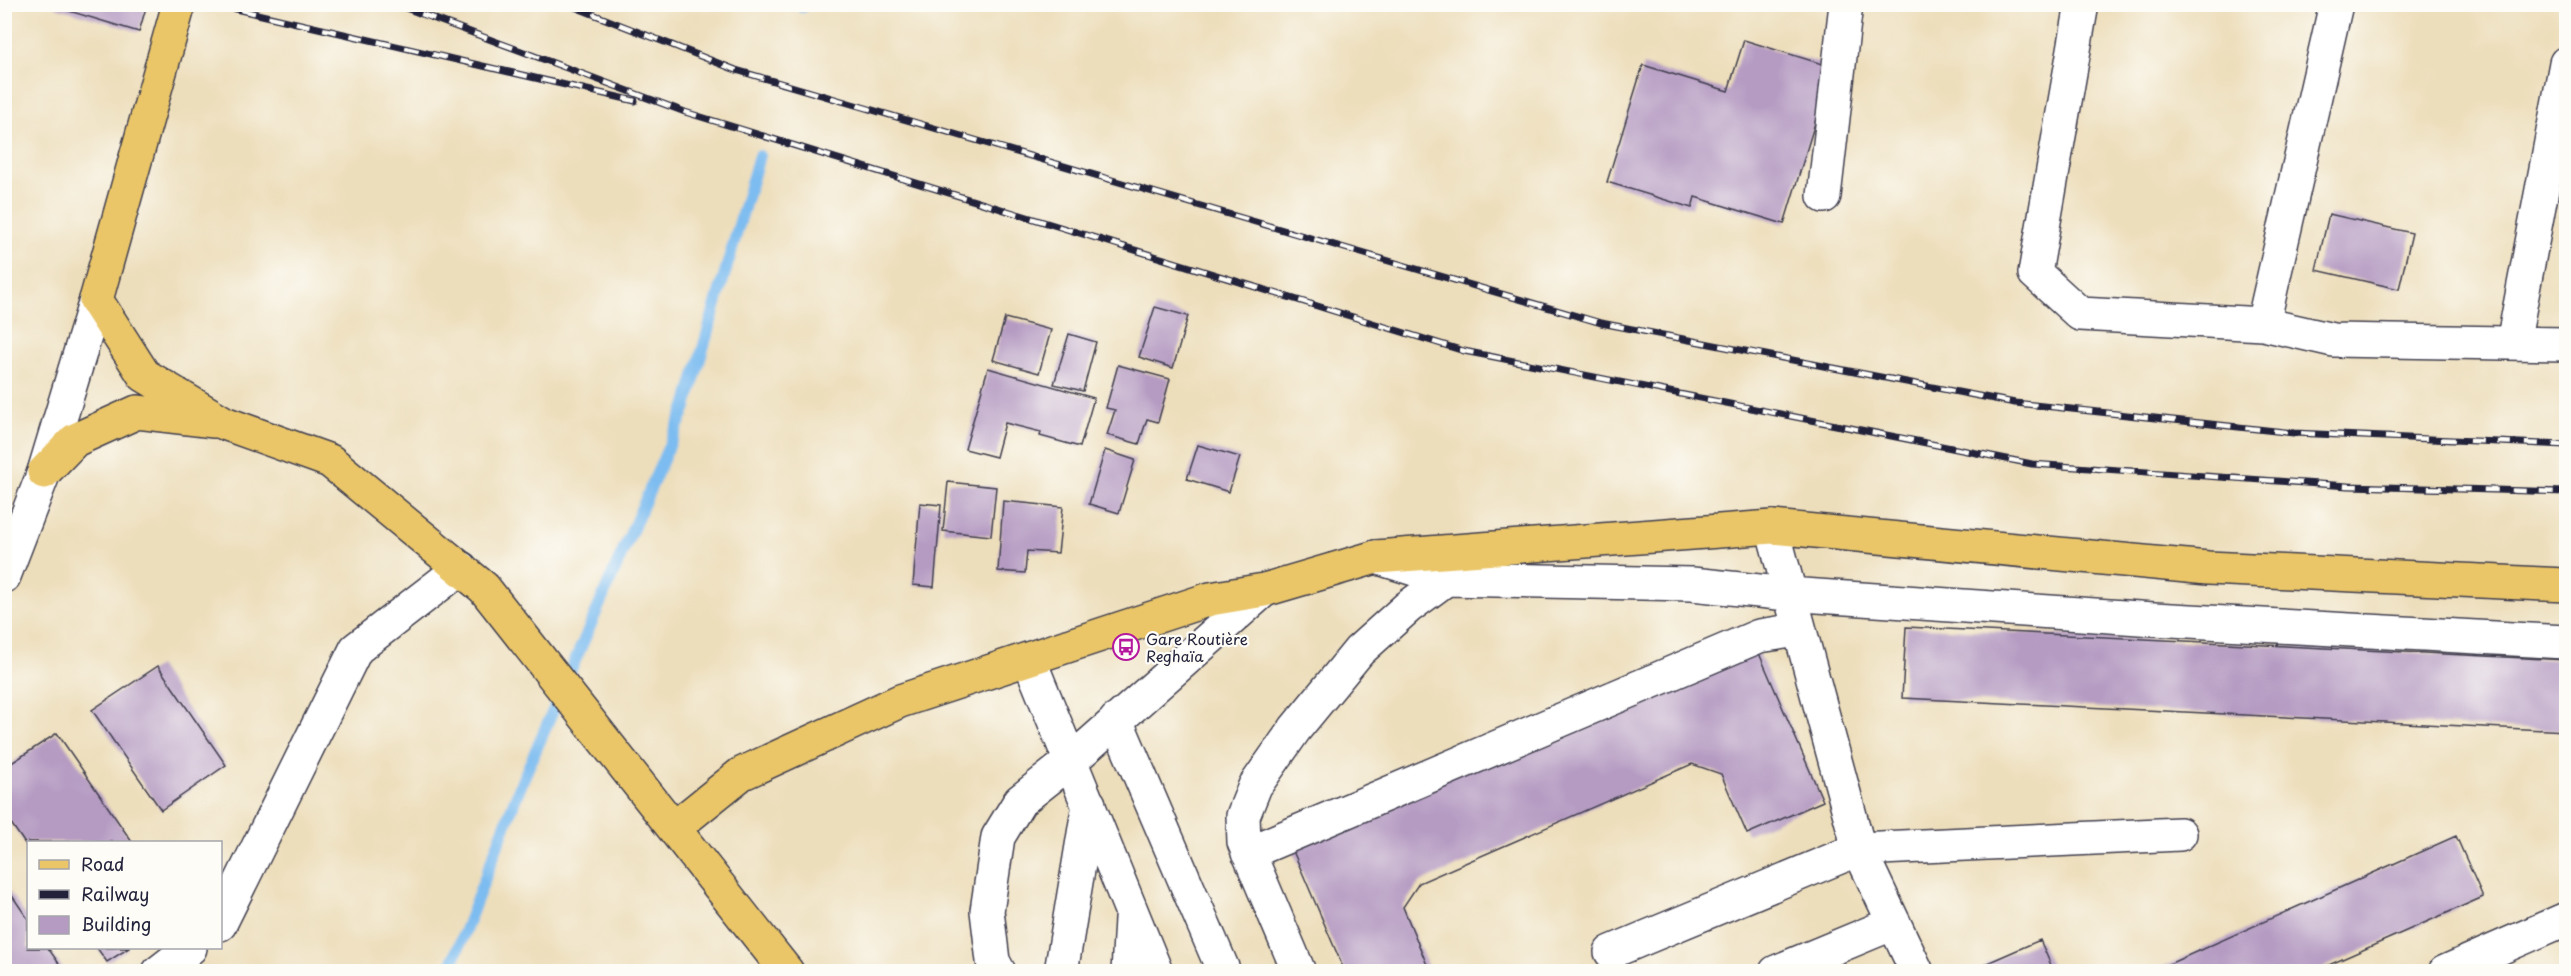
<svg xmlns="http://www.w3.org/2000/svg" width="2571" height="976" viewBox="0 0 2571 976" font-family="'Playpen Sans',sans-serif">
<rect width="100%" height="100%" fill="#fdfcf7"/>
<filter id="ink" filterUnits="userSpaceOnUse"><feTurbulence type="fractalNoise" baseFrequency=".0167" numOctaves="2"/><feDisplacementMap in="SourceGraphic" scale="12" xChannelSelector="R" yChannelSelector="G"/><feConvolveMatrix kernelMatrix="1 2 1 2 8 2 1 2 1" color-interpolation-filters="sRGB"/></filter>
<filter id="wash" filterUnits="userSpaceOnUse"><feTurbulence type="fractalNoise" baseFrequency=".008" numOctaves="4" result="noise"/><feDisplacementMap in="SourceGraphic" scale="24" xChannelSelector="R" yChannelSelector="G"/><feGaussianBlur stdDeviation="1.35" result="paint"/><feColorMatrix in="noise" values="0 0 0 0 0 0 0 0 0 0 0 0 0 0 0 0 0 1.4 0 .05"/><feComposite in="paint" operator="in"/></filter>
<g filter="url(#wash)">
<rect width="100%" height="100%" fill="#eddebb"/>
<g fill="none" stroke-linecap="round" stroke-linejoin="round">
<path stroke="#7bbcf0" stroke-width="12" d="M802,7L803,4
M449,972L521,784L686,407L759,156"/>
</g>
<g id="blocks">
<path fill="#b59bc2" d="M56,4H147L139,32L56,7Z
M1744,40L1832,67L1784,224L1695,197L1692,208L1607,182L1643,65L1728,91Z
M2329,214L2412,233L2399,289L2316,270Z
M1155,307L1188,316L1173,368L1139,357Z
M1005,318L1051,330L1039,373L993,360Z
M1069,334L1096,342L1083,391L1054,384Z
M1118,365L1170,379L1158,422L1147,419L1139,444L1107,435L1115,410L1106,408Z
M988,368L1094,398L1080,447L1040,436L1041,432L1005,423L996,457L965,449Z
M1198,445L1240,457L1229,492L1187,479Z
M1105,450L1135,460L1119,513L1089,504Z
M948,482L996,487L991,536L943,531Z
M1003,501L1063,507L1058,553L1027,551L1025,573L998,571Z
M920,503L941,505L934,587L913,585Z
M1906,627L2566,660V731L1902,698Z
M1755,644L1823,801L1747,834L1721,774L1692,764L1419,883L1403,907L1430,972H1345L1290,844Z
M158,666L226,765L161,810L92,710Z
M57,733L132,842H28V848L4,813V768Z
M2456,836L2483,897L2313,972H2151Z
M4,884L28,919V948H48L65,972H4Z
M2040,940L2054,972H1988L1985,964Z
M97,948H129L107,962Z"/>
</g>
</g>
<g filter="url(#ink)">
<use href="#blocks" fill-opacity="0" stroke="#403e4e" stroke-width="1.5"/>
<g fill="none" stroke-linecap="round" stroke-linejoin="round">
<defs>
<path id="minor" d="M2082,4L2035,273L2080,314L2263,324L2333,340L2566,344
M1824,196L1846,4
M2263,324L2336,4
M2513,343L2566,63
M1772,527L1859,849L1917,972
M1376,557L1446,579L1692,584L1788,594L2154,619L2566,642
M4,576L44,472L96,300
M1029,659L1156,972
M1116,720L1224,972
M1248,853L1759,636L1798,630
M220,924L356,649L461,568
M1611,952L1859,849L2180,834
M159,972L190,948
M999,972L993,961L987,911L998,837L1020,801L1072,760L1264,590
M1061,972L1089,804
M1128,972L1131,919
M1299,972L1244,842L1243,816L1255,786L1295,729L1359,651L1408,607L1446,579
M1776,972L1894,923
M2445,972L2566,919"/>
<path id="major" d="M179,4L96,300L144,375L224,423L330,461L484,588L787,972
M44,472L75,440L137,412L214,421
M674,828L741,774L900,701L1210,599L1264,590L1376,557L1772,527L2208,568L2566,585"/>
</defs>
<use href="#minor" stroke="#403e4e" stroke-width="36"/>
<use href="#major" stroke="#403e4e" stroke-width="36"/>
<use href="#minor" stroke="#fff" stroke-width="33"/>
<use href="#major" stroke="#eac669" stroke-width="33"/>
<defs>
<path id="rail" d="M214,4L635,101
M395,4L685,112L1464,351L2032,464L2348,486L2566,492
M567,4L736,70L1601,323L2015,403L2294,433L2566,445"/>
</defs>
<use href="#rail" stroke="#22223b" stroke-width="7"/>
<use href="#rail" stroke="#fdfcf7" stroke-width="4.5" stroke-dasharray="14" stroke-linecap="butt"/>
</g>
</g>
<defs>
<symbol id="bus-ring" viewBox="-11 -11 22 22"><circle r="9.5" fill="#fdfcf7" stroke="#b5179e" stroke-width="1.5"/><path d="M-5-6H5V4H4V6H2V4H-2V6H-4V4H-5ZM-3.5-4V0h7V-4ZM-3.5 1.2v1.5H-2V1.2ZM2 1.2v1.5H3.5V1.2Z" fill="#b5179e"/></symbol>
</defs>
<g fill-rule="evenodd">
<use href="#bus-ring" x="1111" y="632" width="30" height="30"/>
</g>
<g text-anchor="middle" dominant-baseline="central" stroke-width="4.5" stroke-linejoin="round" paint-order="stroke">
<g font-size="15" fill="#22223b" stroke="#fdfcf7" text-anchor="start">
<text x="1146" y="638">Gare Routière<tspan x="1146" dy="17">Reghaïa</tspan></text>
</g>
</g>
<rect width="2571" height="976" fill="none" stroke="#fdfcf7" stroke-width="24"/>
<rect x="27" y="841" width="195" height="108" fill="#fdfcf7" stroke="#a5a5ac" stroke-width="1.5"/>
<rect x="39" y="860" width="30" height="9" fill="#eac669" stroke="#a5a5ac" stroke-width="1.5"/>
<text x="81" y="871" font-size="18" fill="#22223b">Road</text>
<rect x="39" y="890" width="30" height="9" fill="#22223b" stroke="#a5a5ac" stroke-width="1.5"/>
<text x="81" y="901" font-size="18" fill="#22223b">Railway</text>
<rect x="39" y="916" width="30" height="18" fill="#b59bc2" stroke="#a5a5ac" stroke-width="1.5"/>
<text x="81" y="931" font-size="18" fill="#22223b">Building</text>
</svg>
